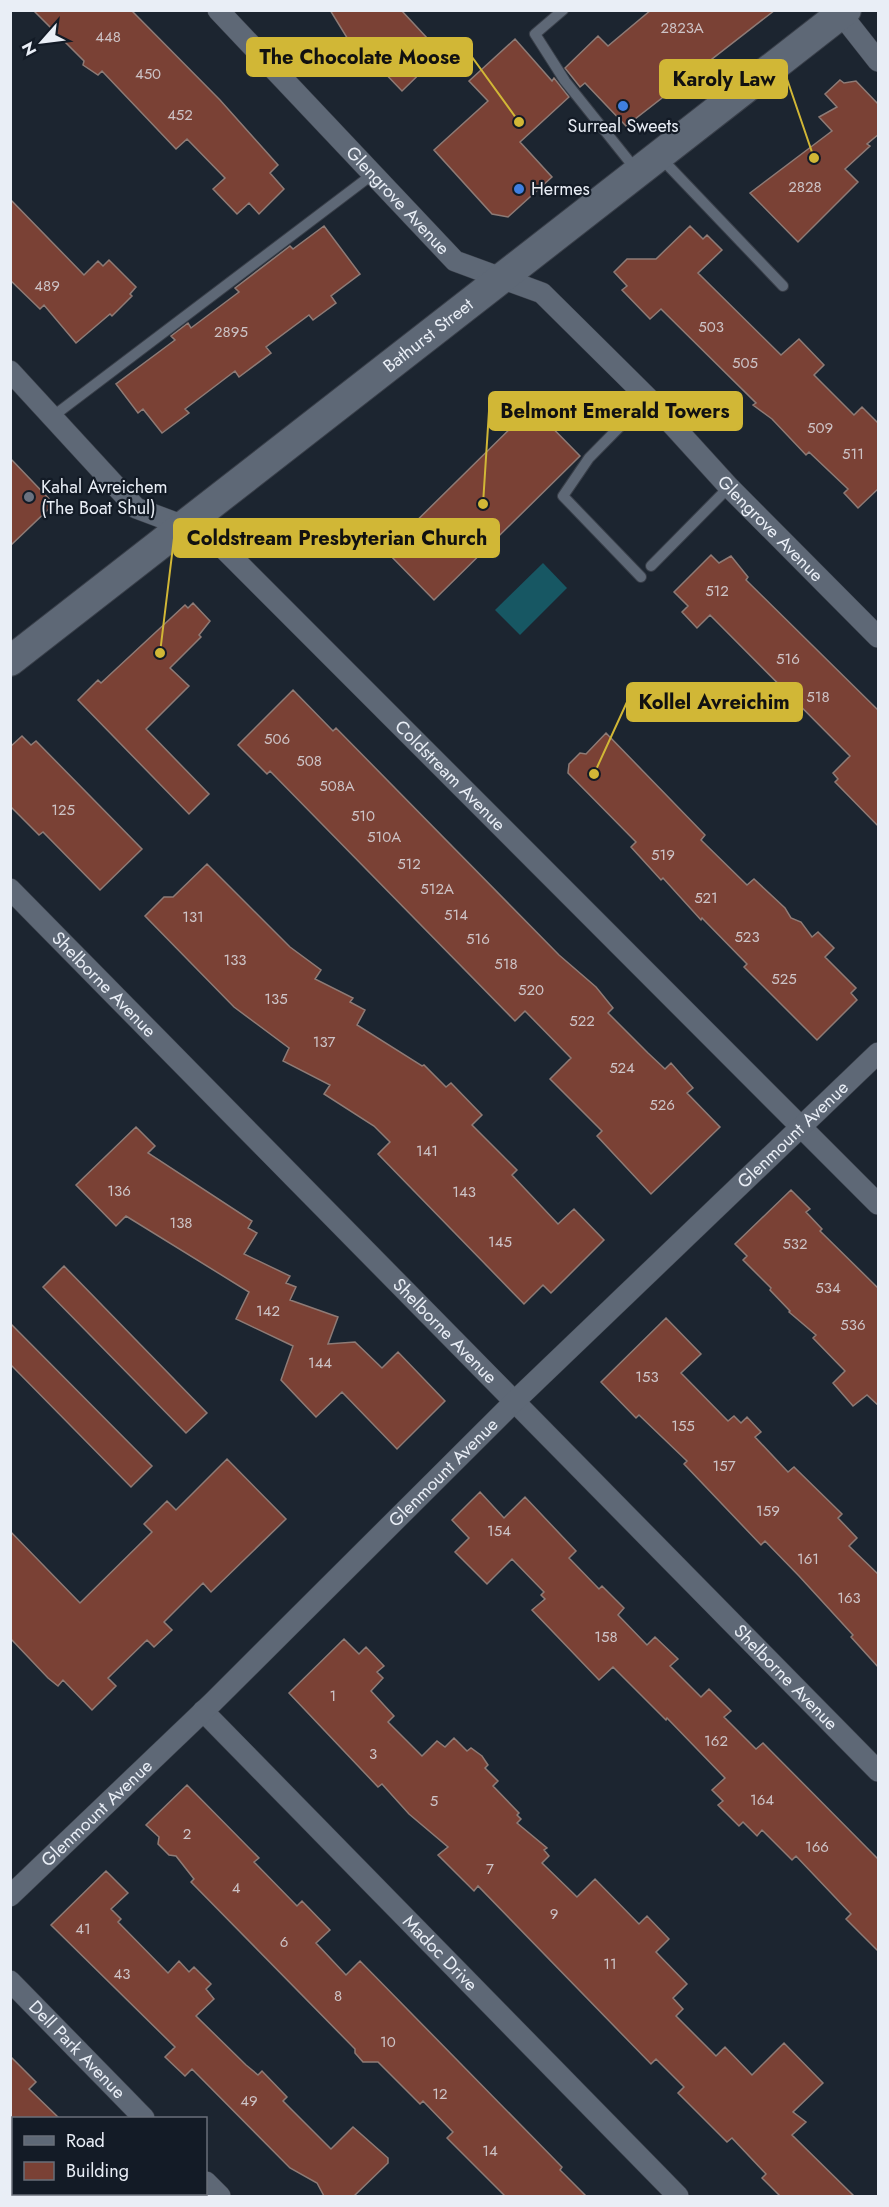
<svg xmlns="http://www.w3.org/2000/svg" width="889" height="2207" viewBox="0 0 889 2207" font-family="Jost,sans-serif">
<rect width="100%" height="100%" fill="#1c2530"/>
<path fill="#175763" d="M543,563L567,588L520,635L495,610Z"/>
<path fill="#7a4135" stroke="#8e7b76" stroke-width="1.5" d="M33,10H131L220,100L278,165L270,173L284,189L259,214L249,203L237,214L213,189L225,178L187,139L176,149L102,71L98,75L83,65L84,61Z
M330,10H401L441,53L402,91L377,65L360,59Z
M651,10H775L626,126L585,83L580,87L565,68L598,36L608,46Z
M515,39L552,81L554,78L569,97L520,142L552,177L508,217L492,214L434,150L488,101L469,81Z
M840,80L844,83L856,81L879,105V134L867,144L870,146L845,169L858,182L798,242L750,193L832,131L819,117L837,107L825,94Z
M10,199L84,275L98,261L103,266L109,260L136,287L130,294L132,296L112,316L110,314L76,343L44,305L40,309L10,280Z
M324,226L360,274L331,296L336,303L313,320L309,315L266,347L271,353L239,377L235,371L185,409L189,413L162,433L143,409L138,413L116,384L175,340L171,336L188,323L191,328L239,292L235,288L290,246L293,249Z
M690,226L703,239L707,235L722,250L698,273L781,355L799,339L824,365L814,375L854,415L862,407L879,424V488L858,508L844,493L848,489L809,452L806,455L772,419L753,405L756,403L661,309L650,319L622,290L627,286L614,272L627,259H656Z
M532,407L580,456L434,600L386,551Z
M10,458L54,504L10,546Z
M711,555L719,563L731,556L748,577L746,580L879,711V827L835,782L838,779L833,773L850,756L710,615L697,628L682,612L688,606L674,592Z
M193,603L210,621L199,635L201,637L170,668L189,686L146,729L209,794L189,814L78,700L98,680L101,683L185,605L188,608Z
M293,690L333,731L336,728L559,955L596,987L613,1008L608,1013L648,1053L665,1069L671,1063L693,1088L687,1093L720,1127L651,1194L597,1136L602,1131L550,1079L571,1058L525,1011L515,1021L270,771L267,774L238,745Z
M606,733L705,835L701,840L747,885L754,879L785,908L791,918L801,922L812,937L818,932L834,948L825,957L856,988L851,993L857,1000L817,1040L744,967L747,964L702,918L701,920L663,878L661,880L631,847L636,842L568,773L569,764L580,753L586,754Z
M22,736L31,745L36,741L142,849L100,890L43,832L39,835L10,806V747Z
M207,864L290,947L321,970L315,979L353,998L350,1002L365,1010L357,1025L422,1066L424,1065L446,1087L451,1083L482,1115L472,1125L517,1170L512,1175L558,1224L574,1209L604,1240L551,1293L543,1285L524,1304L378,1154L390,1142L374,1126L324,1094L330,1085L283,1061L289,1048L234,1007L145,916L164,897H173Z
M136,1127L155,1146L148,1153L252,1221L248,1228L257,1233L244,1254L290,1276L286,1283L296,1287L290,1300L338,1317L328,1344L355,1342L382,1368L398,1352L445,1401L397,1449L342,1392L316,1417L281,1380L293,1346L236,1319L249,1292L126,1216L116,1226L76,1185Z
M791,1190L810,1209L806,1212L822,1229L820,1231L879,1289V1406L867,1395L853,1406L833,1383L845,1371L813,1338L816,1335L789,1312L790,1311L770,1290L771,1288L743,1260L747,1256L735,1244Z
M64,1266L207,1413L186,1433L43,1287Z
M666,1318L701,1354L681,1373L728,1421L734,1416L741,1423L747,1417L761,1432L755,1437L788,1472L794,1467L839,1511L842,1514L838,1518L857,1538L849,1546L879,1575V1668L851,1637L853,1635L799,1576L765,1541L761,1545L684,1464L687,1461L639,1415L636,1418L601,1382Z
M10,1323L152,1466L131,1487L10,1364Z
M227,1459L286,1519L211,1592L203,1583L164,1622L172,1630L154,1647L147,1640L108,1678L116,1686L92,1710L63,1680L58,1686L48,1678L10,1638V1531L80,1603L152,1532L144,1524L167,1501L176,1510Z
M480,1492L504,1518L525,1497L576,1551L569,1558L599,1589L602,1586L624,1608L618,1615L647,1645L655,1637L678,1659L670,1666L701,1697L709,1689L731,1711L724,1717L756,1749L763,1743L879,1860V1952L846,1919L851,1914L796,1856L792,1860L762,1830L757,1836L743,1822L739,1826L718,1805L723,1801L712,1790L725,1778L667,1718L666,1720L613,1667L599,1680L532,1610L545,1599L541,1595L544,1592L512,1559L487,1584L455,1552L469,1538L452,1520Z
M344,1639L359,1654L366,1647L384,1666L377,1672L383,1678L371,1691L394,1716L388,1722L422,1756L437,1741L445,1747L454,1738L467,1751L471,1748L482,1756L488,1765L485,1768L498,1781L493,1786L519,1813L517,1815L521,1819L517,1823L547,1848L544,1850L549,1856L542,1863L577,1897L595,1879L639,1924L647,1916L669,1939L656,1952L687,1984L673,1998L683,2009L676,2016L716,2056L725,2047L752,2075L784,2043L823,2083L793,2112L806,2122L792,2135L854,2196H780L762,2178L766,2174L732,2138L727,2142L678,2093L684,2087L656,2059L651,2064L478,1886L474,1891L438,1855L448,1847L409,1814L382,1784L378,1787L289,1693Z
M187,1785L259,1858L254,1862L297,1906L302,1901L330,1930L316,1943L346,1975L360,1961L562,2167L560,2170L586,2196H505L447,2138L453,2132L423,2101L420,2104L378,2062H363L355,2053V2049L191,1882L194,1879L176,1856L169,1855L158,1844L159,1837L146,1825Z
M106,1871L128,1893L111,1909L121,1919L118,1922L168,1973L179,1961L189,1972L194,1967L211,1984L206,1989L214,1999L196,2016L246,2065L258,2075L262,2071L287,2097L283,2101L331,2149L353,2127L388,2158V2163L354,2196H324L317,2183L290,2168L192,2069L185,2076L165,2057L175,2047L51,1925Z
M10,2056L36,2082L29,2089L59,2118H10Z"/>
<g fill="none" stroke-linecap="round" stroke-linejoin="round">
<defs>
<path id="lane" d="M563,10L535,34L565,81L637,171
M660,157L783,286
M52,417L373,174
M651,566L729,487
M641,577L563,496L589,458L648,398"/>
<g id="street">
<path id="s1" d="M218,10L455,261L542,293L648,398L729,487L878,637"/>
<path d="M841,14L878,61"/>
<path id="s2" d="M10,371L136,508L184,526L219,544L878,1204"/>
<path id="s3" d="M10,889L878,1771"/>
<path id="s4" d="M203,1711L678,2196"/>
<path id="s5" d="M10,1896L213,1702L516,1400L878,1053"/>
<path id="s6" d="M10,1981L144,2118"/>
<path d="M206,2182L220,2196"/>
</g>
<g id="secondary">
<path id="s7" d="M10,661L846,10"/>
</g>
</defs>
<use href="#lane" stroke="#393f49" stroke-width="12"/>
<use href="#street" stroke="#393f49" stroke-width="22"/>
<use href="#secondary" stroke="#393f49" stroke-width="32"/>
<use href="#lane" stroke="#5e6876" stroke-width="10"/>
<use href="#street" stroke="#5e6876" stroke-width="21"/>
<use href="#secondary" stroke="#5e6876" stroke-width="30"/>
</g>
<g fill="#3f7fe0" stroke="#131b26" stroke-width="2">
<circle cx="623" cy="106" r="6"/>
<circle cx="519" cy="189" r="6"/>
</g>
<circle fill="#6b7280" stroke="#131b26" stroke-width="2" cx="29" cy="497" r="6"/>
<g text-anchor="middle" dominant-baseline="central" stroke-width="4.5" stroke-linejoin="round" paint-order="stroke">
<g font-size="15" fill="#cdc3c6">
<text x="682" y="28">2823A</text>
<text x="108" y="37">448</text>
<text x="148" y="74">450</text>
<text x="180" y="115">452</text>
<text x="805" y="187">2828</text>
<text x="47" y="286">489</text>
<text x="711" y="327">503</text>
<text x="231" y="332">2895</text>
<text x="745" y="363">505</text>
<text x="820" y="428">509</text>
<text x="853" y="454">511</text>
<text x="717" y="591">512</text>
<text x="788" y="659">516</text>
<text x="818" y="697">518</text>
<text x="277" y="739">506</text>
<text x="309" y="761">508</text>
<text x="337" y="786">508A</text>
<text x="63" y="810">125</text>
<text x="363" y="816">510</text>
<text x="384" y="837">510A</text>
<text x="663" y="855">519</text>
<text x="409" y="864">512</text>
<text x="437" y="889">512A</text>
<text x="706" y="898">521</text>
<text x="456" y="915">514</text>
<text x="193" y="917">131</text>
<text x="747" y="937">523</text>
<text x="478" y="939">516</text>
<text x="235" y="960">133</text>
<text x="506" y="964">518</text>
<text x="784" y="979">525</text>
<text x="531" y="990">520</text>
<text x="276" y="999">135</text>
<text x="582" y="1021">522</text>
<text x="324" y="1042">137</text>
<text x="622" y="1068">524</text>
<text x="662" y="1105">526</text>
<text x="427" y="1151">141</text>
<text x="119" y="1191">136</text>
<text x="464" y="1192">143</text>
<text x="181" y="1223">138</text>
<text x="500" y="1242">145</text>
<text x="795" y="1244">532</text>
<text x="828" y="1288">534</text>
<text x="268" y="1311">142</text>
<text x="853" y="1325">536</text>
<text x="320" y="1363">144</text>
<text x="647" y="1377">153</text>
<text x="683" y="1426">155</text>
<text x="724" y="1466">157</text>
<text x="768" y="1511">159</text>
<text x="499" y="1531">154</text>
<text x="808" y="1559">161</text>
<text x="849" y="1598">163</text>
<text x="606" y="1637">158</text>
<text x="333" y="1696">1</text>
<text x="716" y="1741">162</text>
<text x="373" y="1754">3</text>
<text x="762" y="1800">164</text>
<text x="434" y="1801">5</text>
<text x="187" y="1834">2</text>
<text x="817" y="1847">166</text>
<text x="490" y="1869">7</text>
<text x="236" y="1888">4</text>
<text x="554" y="1914">9</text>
<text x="83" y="1929">41</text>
<text x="284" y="1942">6</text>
<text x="610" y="1964">11</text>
<text x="122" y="1974">43</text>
<text x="338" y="1996">8</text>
<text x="388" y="2042">10</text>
<text x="440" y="2094">12</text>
<text x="249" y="2101">49</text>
<text x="490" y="2151">14</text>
</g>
<g font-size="18" fill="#e9eef6" stroke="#131b26" text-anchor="start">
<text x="623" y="126" text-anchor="middle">Surreal Sweets</text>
<text x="531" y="189">Hermes</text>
<text x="41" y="487">Kahal Avreichem<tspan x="41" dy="21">(The Boat Shul)</tspan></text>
</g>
<g font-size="18" fill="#e9eef6" stroke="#131b26">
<text stroke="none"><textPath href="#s1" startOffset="262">Glengrove Avenue</textPath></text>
<text stroke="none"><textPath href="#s7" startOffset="530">Bathurst Street</textPath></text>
<text stroke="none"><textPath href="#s1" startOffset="766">Glengrove Avenue</textPath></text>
<text stroke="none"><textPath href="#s2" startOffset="604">Coldstream Avenue</textPath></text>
<text stroke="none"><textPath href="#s3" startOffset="134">Shelborne Avenue</textPath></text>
<text stroke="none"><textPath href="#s5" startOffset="1092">Glenmount Avenue</textPath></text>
<text stroke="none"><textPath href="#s3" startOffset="620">Shelborne Avenue</textPath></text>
<text stroke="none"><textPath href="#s5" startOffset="606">Glenmount Avenue</textPath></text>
<text stroke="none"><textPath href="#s3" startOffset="1106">Shelborne Avenue</textPath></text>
<text stroke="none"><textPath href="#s5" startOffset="120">Glenmount Avenue</textPath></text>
<text stroke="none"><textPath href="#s4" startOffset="339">Madoc Drive</textPath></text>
<text stroke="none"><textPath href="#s6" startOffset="96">Dell Park Avenue</textPath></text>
</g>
</g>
<path fill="none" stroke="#d1b736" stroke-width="2" d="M519 122L472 57M814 158L787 79M483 504L489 411M160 653L174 538M594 774L627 702"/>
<g fill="#d1b736" stroke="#131b26" stroke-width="2">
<circle cx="519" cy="122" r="6"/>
<circle cx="814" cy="158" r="6"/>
<circle cx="483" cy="504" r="6"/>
<circle cx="160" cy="653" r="6"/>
<circle cx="594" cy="774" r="6"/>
</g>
<g fill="#d1b736" stroke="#d1b736" stroke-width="2">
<rect x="247" y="38" width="225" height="38" rx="6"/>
<rect x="660" y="60" width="127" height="38" rx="6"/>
<rect x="489" y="392" width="253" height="38" rx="6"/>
<rect x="174" y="519" width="325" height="38" rx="6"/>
<rect x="627" y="683" width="175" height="38" rx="6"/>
</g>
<g font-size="20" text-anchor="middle" font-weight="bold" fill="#111">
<text x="360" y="64">The Chocolate Moose</text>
<text x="724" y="86">Karoly Law</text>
<text x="615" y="418">Belmont Emerald Towers</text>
<text x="337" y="545">Coldstream Presbyterian Church</text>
<text x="714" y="709">Kollel Avreichim</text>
</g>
<rect width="889" height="2207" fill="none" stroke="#e9eef6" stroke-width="24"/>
<rect x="12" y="2117" width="195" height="78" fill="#131b26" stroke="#696f79" stroke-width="1.5"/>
<rect x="24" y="2136" width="30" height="9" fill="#5e6876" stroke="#696f79" stroke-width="1.5"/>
<text x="66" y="2147" font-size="18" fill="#e9eef6">Road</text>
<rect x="24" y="2162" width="30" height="18" fill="#7a4135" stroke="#696f79" stroke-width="1.5"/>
<text x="66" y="2177" font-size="18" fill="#e9eef6">Building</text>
<g transform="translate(42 42) rotate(242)" stroke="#131b26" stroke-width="4.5" paint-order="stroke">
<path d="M0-4.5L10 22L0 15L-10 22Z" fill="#e9eef6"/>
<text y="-9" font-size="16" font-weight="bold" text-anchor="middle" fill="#e9eef6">N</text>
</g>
</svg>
